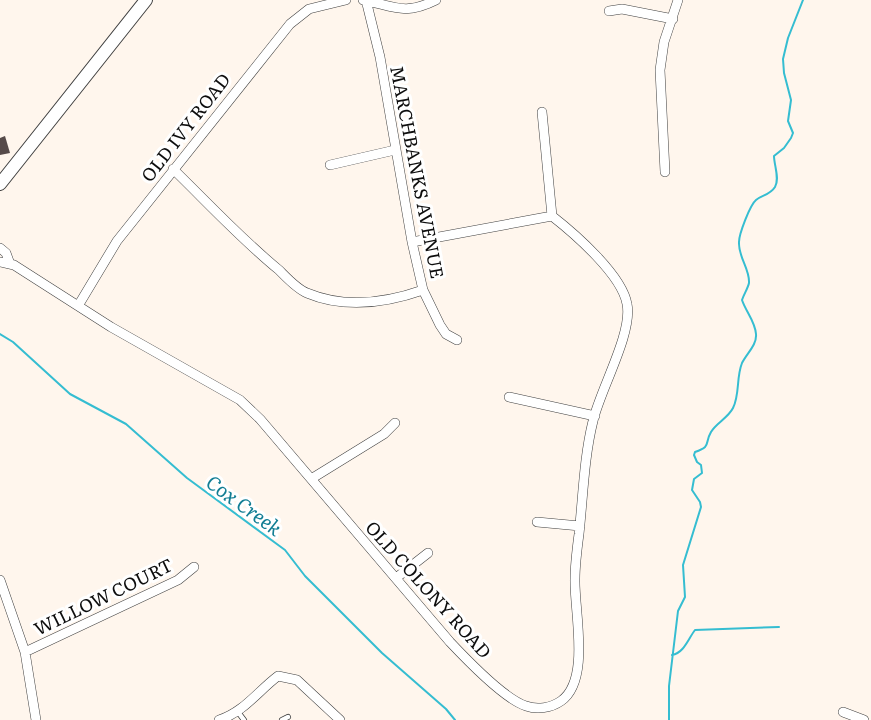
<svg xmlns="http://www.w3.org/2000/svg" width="871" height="720" viewBox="0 0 871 720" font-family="Literata,serif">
<rect width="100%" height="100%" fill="#fff6ed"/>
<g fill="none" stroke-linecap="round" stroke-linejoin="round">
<path stroke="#35bdd1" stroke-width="2" d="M0,334L13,342L70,394L126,424L187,478L285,550L305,576L382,653L446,709L455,720
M672,655C684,653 688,639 695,630L779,627
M669,720V686L678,611L685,597L683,565L701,507L700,502L692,490L694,479L702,473L701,465L697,462L694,455L695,452C712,446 704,444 711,432C716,423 728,418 733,408C740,394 736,378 742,363C747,353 757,345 756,334C755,321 746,312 742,300C744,294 748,288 749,283C750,269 738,257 739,242C739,234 750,205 756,200C762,195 770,195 775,187C780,179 774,165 774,156L784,148L791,138L793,133L788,121L791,100L784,73L783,59L788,38L803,0"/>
</g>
<path fill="#564a49" d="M5,136L10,153L0,155V138Z"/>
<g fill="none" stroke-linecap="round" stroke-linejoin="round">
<defs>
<path id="service" d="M238,712L244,720
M282,720L288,717"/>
<path id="minor" d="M363,0C394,6 404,16 436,0
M366,0L380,57L412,242L423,290L440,325L446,334L457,340
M609,11L622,9L673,19
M542,112L552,216
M330,165L395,150
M173,169C208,203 241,239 279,270C287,278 297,289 307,293C345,309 386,303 423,290
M665,172L660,70L664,42L678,0
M0,248L6,253L10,264
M0,262L14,265L111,327L240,400L260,419L450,642C466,659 504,699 526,706C537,710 551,708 561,701C591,680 574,611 575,579C575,564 577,549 579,534C583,497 584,457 593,421C600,390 633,333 627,304C622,275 575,234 552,216L412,242
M78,306L117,241L290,24L309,9L346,0
M509,397L595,416
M311,479L384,434L395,423
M537,522L580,526
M396,578L428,553
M0,580L25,652L36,720
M25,652L178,580L194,567
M843,712L864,720
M219,720C244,712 258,691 278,676L297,680L340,720"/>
<path id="tertiary" d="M0,184L146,0"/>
</defs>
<use href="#service" stroke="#404040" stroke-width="6"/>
<use href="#minor" stroke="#404040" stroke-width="10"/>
<use href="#tertiary" stroke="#404040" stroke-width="14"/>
<use href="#service" stroke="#fff" stroke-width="4.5"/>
<use href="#minor" stroke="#fff" stroke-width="9"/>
<use href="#tertiary" stroke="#fff" stroke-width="12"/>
</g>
<g text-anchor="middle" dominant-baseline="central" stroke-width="6" stroke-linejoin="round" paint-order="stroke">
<g font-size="18" fill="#0d0d0d" stroke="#fff">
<text transform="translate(185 127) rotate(-52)">OLD IVY ROAD</text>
<text transform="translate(418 172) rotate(79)">MARCHBANKS AVENUE</text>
<text transform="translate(429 589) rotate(48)">OLD COLONY ROAD</text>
<text transform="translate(103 596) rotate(-26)">WILLOW COURT</text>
</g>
<g font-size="20" font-style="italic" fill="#137e94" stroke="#fff">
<text transform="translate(245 504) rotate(36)">Cox Creek</text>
</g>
</g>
</svg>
